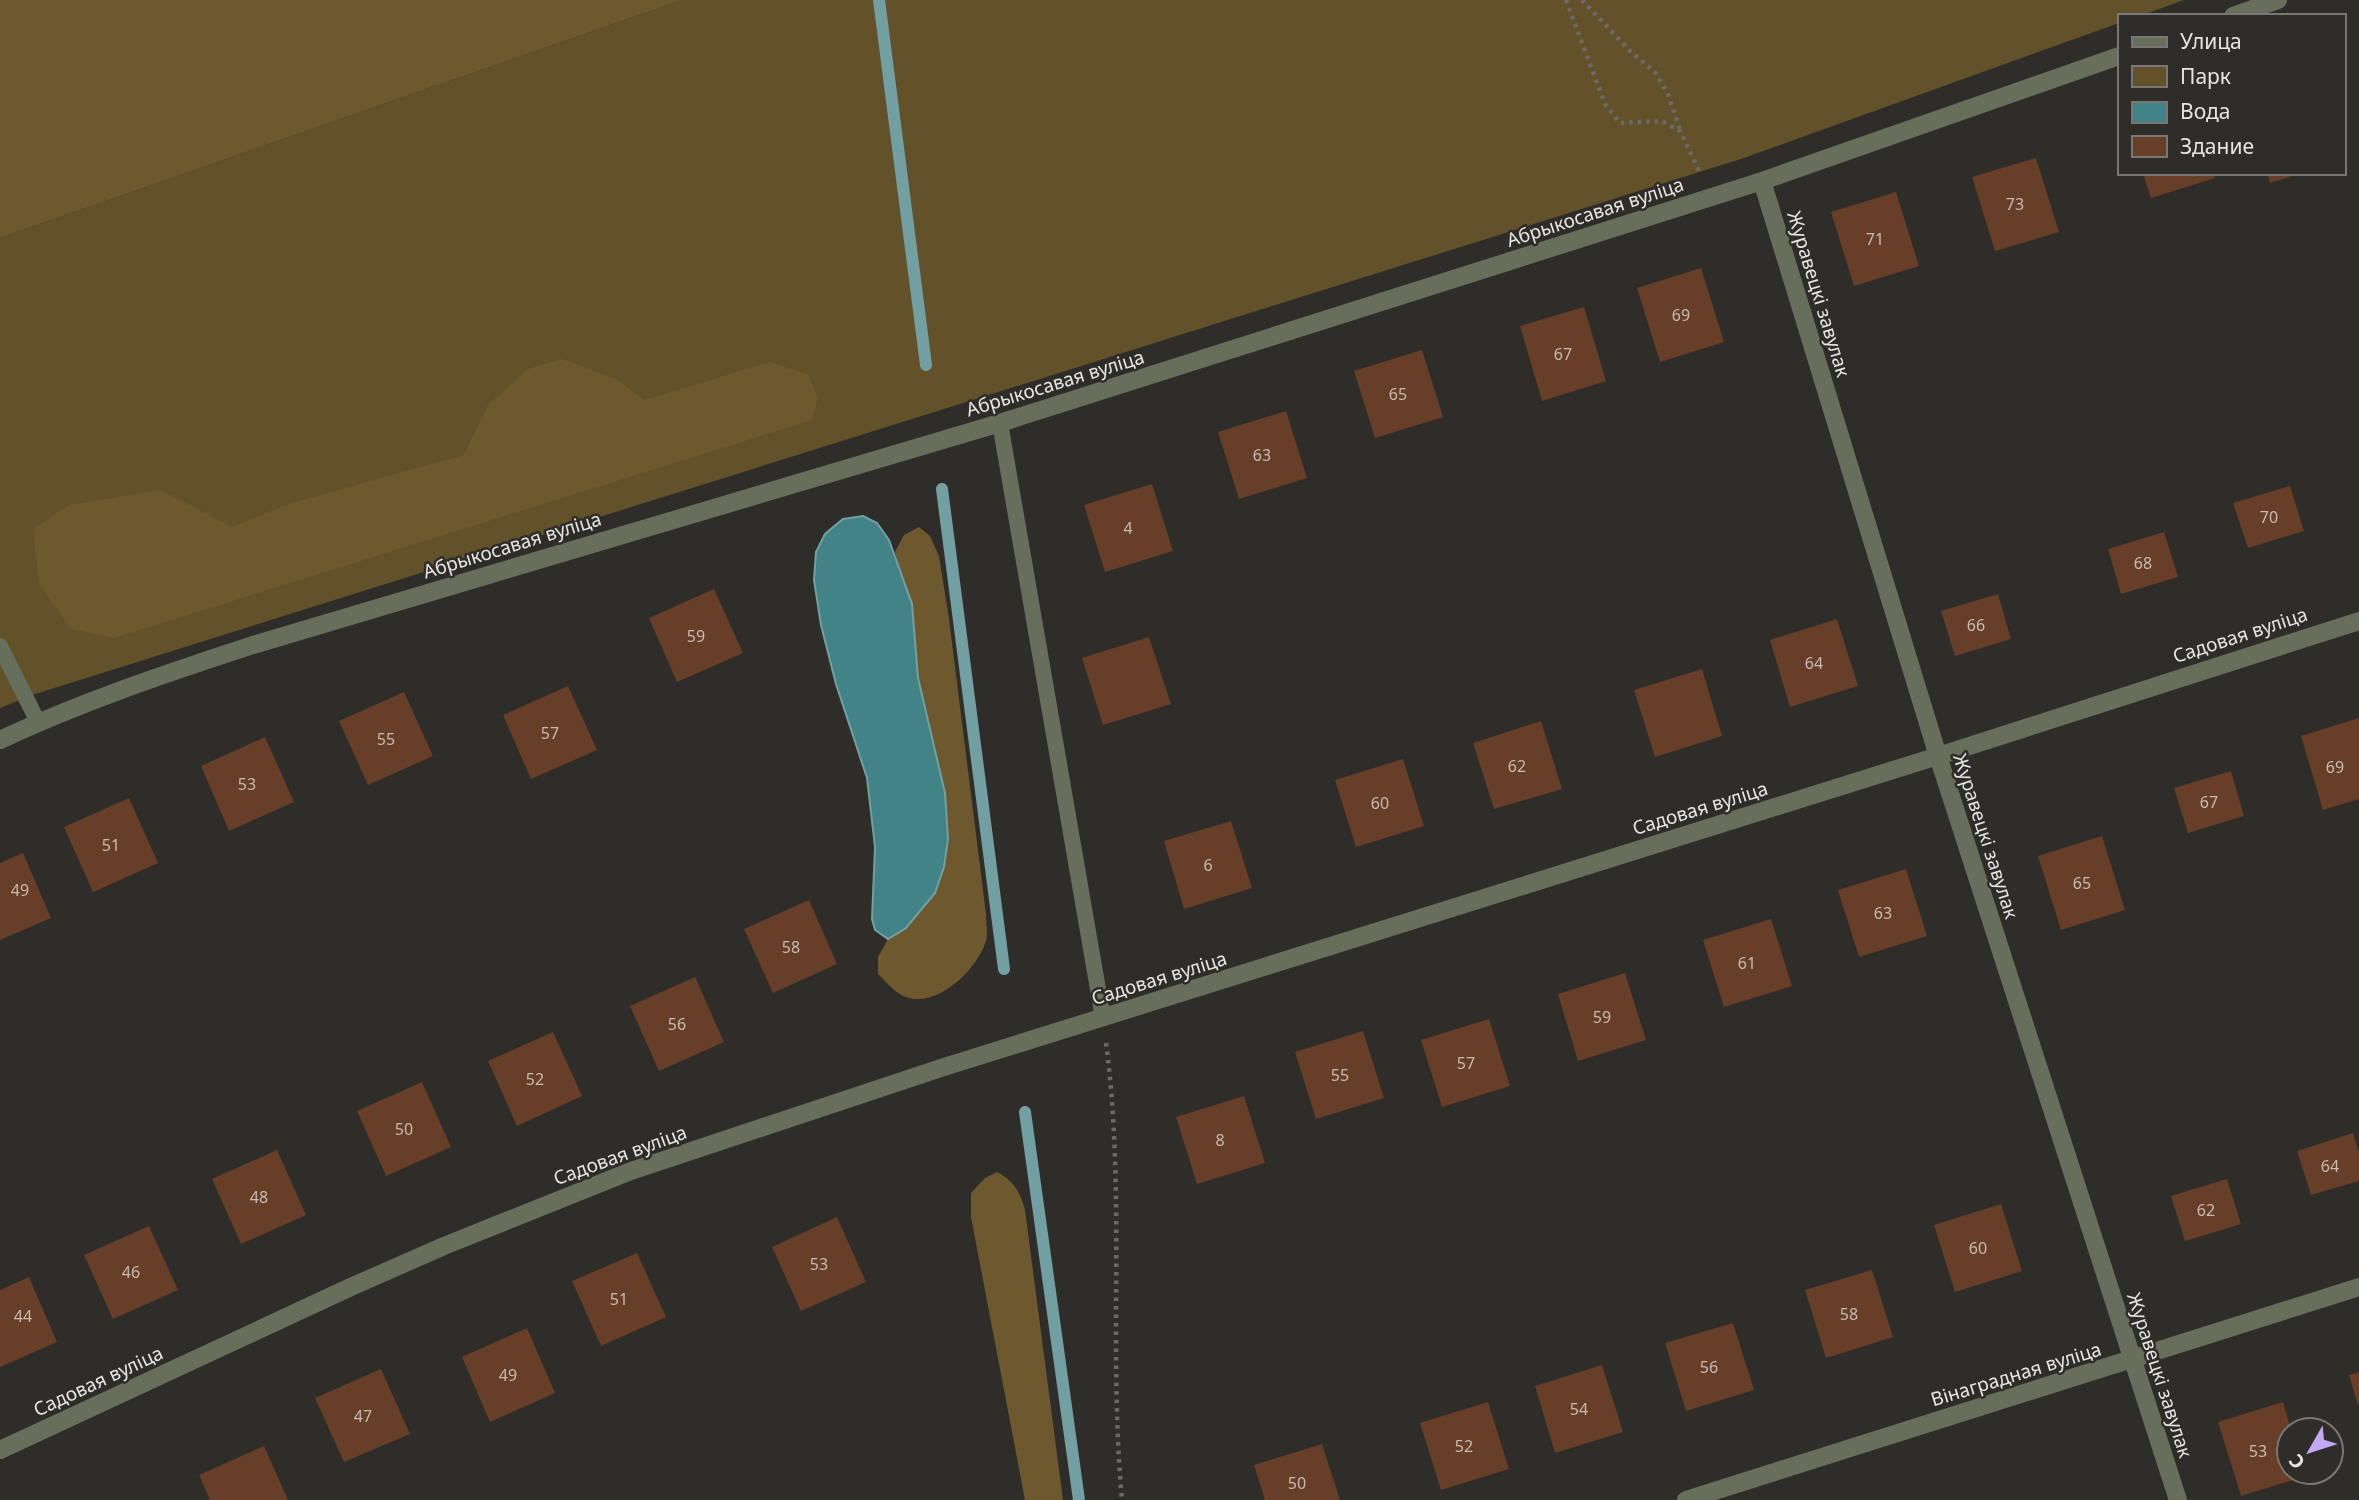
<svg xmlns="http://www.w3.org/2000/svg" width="2359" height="1500" viewBox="0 0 2359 1500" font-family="'Noto Sans',sans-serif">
<rect width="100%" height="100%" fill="#2f2d29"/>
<path fill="#63512a" d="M682,0H2184L2140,16H2119V23L1741,159L32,695L0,708V238Z"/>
<path fill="#6e592e" d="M0,0H682L0,238Z
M562,359L616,379L645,400L770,362L808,375L818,397L812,420L114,638L71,629L39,584L33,529L69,505L161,490L232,527L288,504L464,455L488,405L528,369Z
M919,527L930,536L939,556L949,619L986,914C986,922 988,934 986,941C976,972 931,1015 898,993C891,988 884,980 878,974V957L888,939L906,928L944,867L948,839L945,793L918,678L912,604L901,578L895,552L904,535Z
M997,1172C1014,1181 1020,1192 1025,1210L1063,1500H1025L971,1217V1193L985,1178Z"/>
<path fill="#418387" stroke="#72a0a2" stroke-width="2" d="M863,516L877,523L889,540L912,604L918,678L945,793L948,839L944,867L935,893L906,928L888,939L875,930L872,919L875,847L867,778L836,684L821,625L814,580L816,552L825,534L843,519Z"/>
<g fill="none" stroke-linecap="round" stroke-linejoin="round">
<path stroke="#72a0a2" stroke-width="12" d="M879,0L926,365
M942,489L1004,969
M1025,1112L1079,1500"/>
</g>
<path fill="#673e27" d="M2036,158L2059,232L1995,251L1972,177Z
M2143,173H2213L2215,178L2151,198Z
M2267,173H2299V174L2270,183Z
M1896,192L1919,266L1854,286L1831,212Z
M1701,268L1724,342L1660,362L1637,288Z
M1584,307L1606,381L1542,401L1520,326Z
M1422,350L1443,417L1375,438L1354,371Z
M1286,411L1307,478L1239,499L1218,432Z
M1152,484L1173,551L1105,572L1084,505Z
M2290,486L2304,531L2248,548L2233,503Z
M2164,532L2178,577L2121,594L2108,549Z
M714,589L743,653L677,682L649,618Z
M1998,594L2011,639L1955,656L1941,611Z
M1837,619L1858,686L1790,707L1770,640Z
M1149,637L1171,704L1103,725L1082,658Z
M1702,669L1722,736L1655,757L1634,690Z
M568,686L597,750L531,779L503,715Z
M404,692L433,756L368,785L339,721Z
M2359,718V799L2323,810L2301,736Z
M1541,721L1562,789L1494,809L1473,743Z
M265,737L294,802L229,831L201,766Z
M1403,759L1424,826L1356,847L1335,780Z
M2231,771L2244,816L2188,833L2174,788Z
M129,798L158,863L93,892L64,827Z
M1231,821L1252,888L1184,909L1164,841Z
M2102,836L2125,910L2061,930L2038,856Z
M23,853L51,918L0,940V863Z
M1906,869L1927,936L1859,957L1838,890Z
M809,900L837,964L773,993L744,929Z
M1771,919L1792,986L1724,1007L1703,940Z
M1625,973L1646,1040L1578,1061L1558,994Z
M695,977L724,1042L659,1071L630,1006Z
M1489,1019L1510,1086L1442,1107L1421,1040Z
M1363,1031L1384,1098L1316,1119L1295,1052Z
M553,1032L582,1096L517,1126L488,1061Z
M422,1082L451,1147L386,1176L357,1111Z
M1244,1096L1265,1163L1197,1184L1176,1117Z
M2353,1133L2359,1152V1181L2311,1195L2297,1151Z
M277,1150L306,1215L241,1244L212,1179Z
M2227,1179L2241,1224L2185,1241L2171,1196Z
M2001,1204L2022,1271L1955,1292L1934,1225Z
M837,1217L866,1282L801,1311L772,1247Z
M149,1226L178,1290L113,1319L84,1255Z
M637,1253L666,1317L601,1346L572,1281Z
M1872,1270L1893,1337L1826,1358L1805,1290Z
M29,1277L57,1342L0,1367V1290Z
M1733,1323L1754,1390L1686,1411L1665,1343Z
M527,1328L555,1393L490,1422L462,1357Z
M1602,1365L1623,1432L1555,1453L1535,1386Z
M381,1369L410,1434L344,1462L315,1398Z
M2359,1372V1405H2358L2349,1375Z
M1488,1402L1509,1469L1441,1490L1420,1423Z
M2283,1402L2291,1430H2289V1472H2304L2306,1476L2241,1496L2218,1422Z
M1322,1444L1340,1500H1265L1254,1465Z
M264,1446L288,1500H210L199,1475Z"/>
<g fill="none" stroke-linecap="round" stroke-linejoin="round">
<path stroke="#6c6a67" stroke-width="4.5" stroke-dasharray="3.5 5" stroke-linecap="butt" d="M1566,0L1605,104L1620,123L1662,121L1680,131L1700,173
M1582,0L1630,51L1655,72L1668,94L1680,130
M1106,1043C1126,1195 1108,1348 1122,1500"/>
<path stroke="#676f5c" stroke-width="16" d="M1000,423L1103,1018
M0,646L38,722"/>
<path stroke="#676f5c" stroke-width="18" d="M2233,16L2278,0
M1762,181L1938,756L2178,1500
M0,740C81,702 167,673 253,645L1000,423L1762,181L2119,56
M0,1450L353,1286L444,1246L631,1171L944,1067L1938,756L2359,621
M1686,1500L2359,1287"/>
</g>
<g text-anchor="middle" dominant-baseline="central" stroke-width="5" stroke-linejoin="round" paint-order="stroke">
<g font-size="16" fill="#c6bbb3">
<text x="2015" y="204">73</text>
<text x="1875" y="239">71</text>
<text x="1681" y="315">69</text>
<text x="1563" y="354">67</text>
<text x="1398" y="394">65</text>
<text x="1262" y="455">63</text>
<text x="2269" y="517">70</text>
<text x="1128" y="528">4</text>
<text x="2143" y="563">68</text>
<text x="1976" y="625">66</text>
<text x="696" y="636">59</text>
<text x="1814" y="663">64</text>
<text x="550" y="733">57</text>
<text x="386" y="739">55</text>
<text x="1517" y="766">62</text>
<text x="2335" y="767">69</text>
<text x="247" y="784">53</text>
<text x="2209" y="802">67</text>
<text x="1380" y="803">60</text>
<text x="111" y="845">51</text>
<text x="1208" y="865">6</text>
<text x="2082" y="883">65</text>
<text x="20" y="890">49</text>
<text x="1883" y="913">63</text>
<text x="791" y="947">58</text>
<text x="1747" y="963">61</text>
<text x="1602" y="1017">59</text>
<text x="677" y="1024">56</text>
<text x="1466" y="1063">57</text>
<text x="1340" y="1075">55</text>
<text x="535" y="1079">52</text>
<text x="404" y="1129">50</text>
<text x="1220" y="1140">8</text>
<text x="2330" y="1166">64</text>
<text x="259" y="1197">48</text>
<text x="2206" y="1210">62</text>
<text x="1978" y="1248">60</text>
<text x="819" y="1264">53</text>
<text x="131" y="1272">46</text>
<text x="619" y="1299">51</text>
<text x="1849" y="1314">58</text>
<text x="23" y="1316">44</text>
<text x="1709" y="1367">56</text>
<text x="508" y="1375">49</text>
<text x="1579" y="1409">54</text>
<text x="363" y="1416">47</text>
<text x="1464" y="1446">52</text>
<text x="2258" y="1451">53</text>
<text x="1297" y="1483">50</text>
</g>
<g font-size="19" fill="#e6e5e2" stroke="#2f2d29">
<text transform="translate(1595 212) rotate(-18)">Абрыкосавая вуліца</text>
<text transform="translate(1819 294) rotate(73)">Журавецкі завулак</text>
<text transform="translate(1055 383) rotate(-17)">Абрыкосавая вуліца</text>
<text transform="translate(512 545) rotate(-17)">Абрыкосавая вуліца</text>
<text transform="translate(2240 635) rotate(-18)">Садовая вуліца</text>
<text transform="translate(1700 808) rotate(-17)">Садовая вуліца</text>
<text transform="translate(1986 836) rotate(72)">Журавецкі завулак</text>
<text transform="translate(1159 978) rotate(-17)">Садовая вуліца</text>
<text transform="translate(620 1155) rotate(-20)">Садовая вуліца</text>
<text transform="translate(2016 1374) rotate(-17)">Вінаградная вуліца</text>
<text transform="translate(2160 1375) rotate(72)">Журавецкі завулак</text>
<text transform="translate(98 1381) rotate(-25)">Садовая вуліца</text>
</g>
</g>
<rect x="2118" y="14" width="228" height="161" fill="#2f2d29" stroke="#787773" stroke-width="2"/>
<rect x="2132" y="37" width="35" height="10" fill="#676f5c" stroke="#787773" stroke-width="2"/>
<text x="2180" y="49" font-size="21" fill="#e6e5e2">Улица</text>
<rect x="2132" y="66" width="35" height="21" fill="#63512a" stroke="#787773" stroke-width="2"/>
<text x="2180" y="84" font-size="21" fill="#e6e5e2">Парк</text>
<rect x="2132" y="102" width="35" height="21" fill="#418387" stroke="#787773" stroke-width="2"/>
<text x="2180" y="119" font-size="21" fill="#e6e5e2">Вода</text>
<rect x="2132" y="136" width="35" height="21" fill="#673e27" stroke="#787773" stroke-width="2"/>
<text x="2180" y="154" font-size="21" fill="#e6e5e2">Здание</text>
<g transform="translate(2310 1451) rotate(231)"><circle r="33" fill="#2f2d29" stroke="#787773" stroke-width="2"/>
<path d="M0-5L12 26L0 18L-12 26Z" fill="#c3a7f2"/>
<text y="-10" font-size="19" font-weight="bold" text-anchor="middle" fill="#e6e5e2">С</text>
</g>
</svg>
